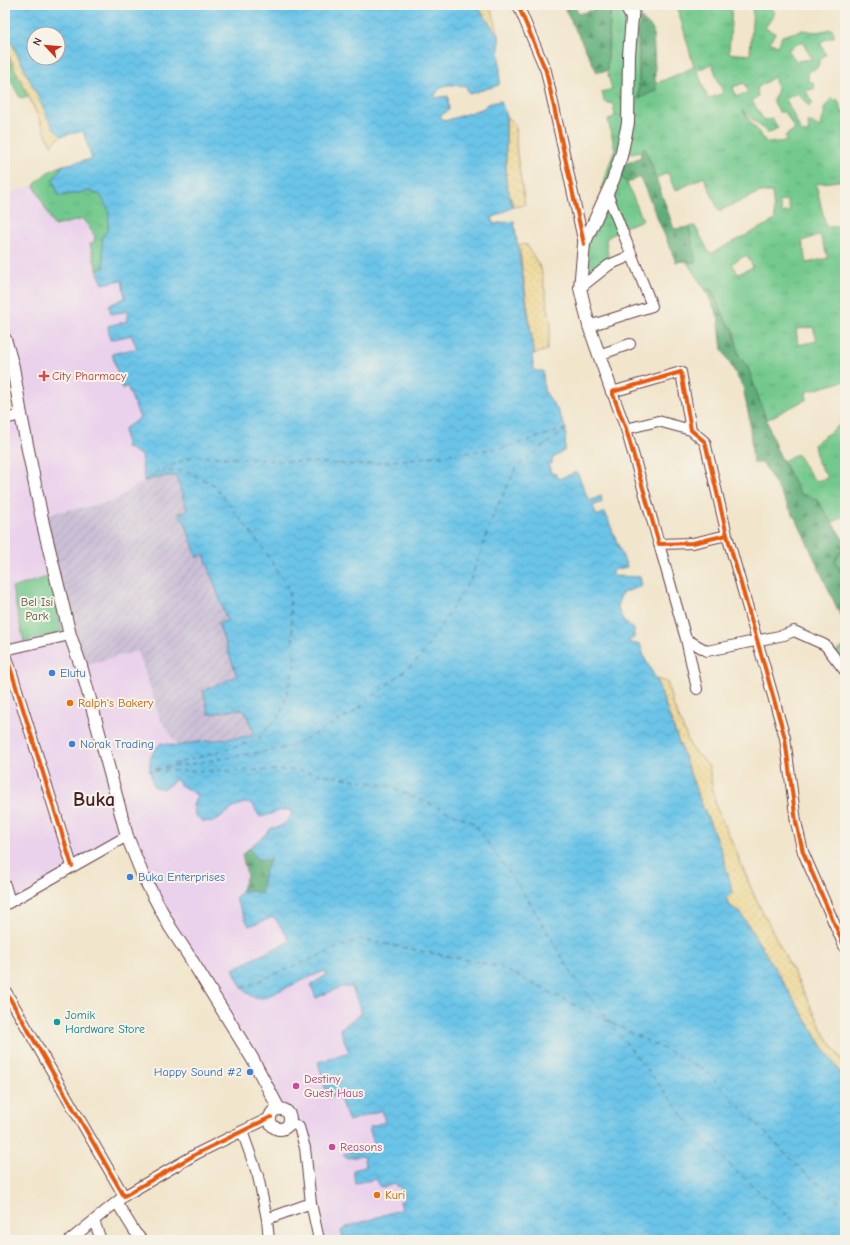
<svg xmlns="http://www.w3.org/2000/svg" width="850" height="1245" viewBox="0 0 850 1245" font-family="'Comic Neue',sans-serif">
<defs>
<pattern id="industrial-furrows" width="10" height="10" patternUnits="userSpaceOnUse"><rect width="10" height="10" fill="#cabfd6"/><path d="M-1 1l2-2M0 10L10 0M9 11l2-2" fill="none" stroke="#afa4b8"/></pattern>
<pattern id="grass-tufts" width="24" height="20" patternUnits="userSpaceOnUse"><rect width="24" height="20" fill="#73c98d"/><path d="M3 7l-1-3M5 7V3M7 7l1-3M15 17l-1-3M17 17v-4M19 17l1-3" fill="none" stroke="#65ac7a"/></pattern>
<pattern id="forest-firs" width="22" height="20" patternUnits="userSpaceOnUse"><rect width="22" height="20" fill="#5ead78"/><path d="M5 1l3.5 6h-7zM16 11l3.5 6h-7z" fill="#508c63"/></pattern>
<pattern id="sand-dots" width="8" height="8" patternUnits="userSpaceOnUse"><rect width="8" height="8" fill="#eeda9e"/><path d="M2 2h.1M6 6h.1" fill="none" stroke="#cebb88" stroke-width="1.8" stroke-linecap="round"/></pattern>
<pattern id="water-waves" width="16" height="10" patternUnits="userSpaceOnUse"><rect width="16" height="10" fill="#6ac4e8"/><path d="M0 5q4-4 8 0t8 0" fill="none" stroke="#5da8c7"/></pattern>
</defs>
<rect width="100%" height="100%" fill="#f7f3e8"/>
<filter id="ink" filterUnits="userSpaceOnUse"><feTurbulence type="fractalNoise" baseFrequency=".025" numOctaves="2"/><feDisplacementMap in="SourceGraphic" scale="8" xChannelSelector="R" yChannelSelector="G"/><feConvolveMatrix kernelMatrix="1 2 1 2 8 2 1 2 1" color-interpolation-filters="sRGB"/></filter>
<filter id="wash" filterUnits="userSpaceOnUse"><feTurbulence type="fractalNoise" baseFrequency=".012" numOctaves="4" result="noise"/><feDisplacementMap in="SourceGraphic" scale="16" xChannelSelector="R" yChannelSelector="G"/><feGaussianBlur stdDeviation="0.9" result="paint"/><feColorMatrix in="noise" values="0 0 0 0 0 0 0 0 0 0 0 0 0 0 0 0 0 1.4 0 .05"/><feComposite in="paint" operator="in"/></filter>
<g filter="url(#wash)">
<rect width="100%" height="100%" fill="#f1e5cb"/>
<path fill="#ead1ec" d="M34,185L54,226L83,219L95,236L94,242L90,245L97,270L103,284L122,280L125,298L109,305L111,314L128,311V321L110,339L131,335L137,348L112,355L121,388L127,386L140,418L126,447L141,454L144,481L112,502L41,515L81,666L138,651L160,719L178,746L161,743L163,789L177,778L180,785L197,795L193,805L213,822L238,805L245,803L252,804L268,816L279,810L285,809L293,811L286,824L276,828H271L267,833L249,848L242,855L247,875L241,892L235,898L274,917L290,941L234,969L263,998L324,971L328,974L321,978L316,997L341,987H352L362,1013L349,1052L318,1062L328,1098L338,1095L382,1110L385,1122L374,1144L344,1154L346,1158L363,1155L366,1167L378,1179L396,1183L400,1186L404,1200L402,1209L347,1227L341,1231L344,1240H319L305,1148L289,1114L282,1109L189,956L127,836L5,905V419L21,415L5,339V195Z"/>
<path fill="url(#industrial-furrows)" d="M168,476H176L187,510L178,514L185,522L197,557L204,554L227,621L219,624L237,676L203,691L209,714L241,709L245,712L253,730L251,736L190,743L178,746L160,719L138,651L81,666L41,515L112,502L144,481Z"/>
<path fill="url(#grass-tufts)" stroke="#5e745c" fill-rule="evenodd" d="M611,5H642L639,33V99L656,90L655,84L694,67L677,6L682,5H773L771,8L775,13L765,28L775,33L770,42L777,46L782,36L803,30L816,32L832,29L835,36L820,42L826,55L821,58L817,68L808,72V81L813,82L815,88L806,91L810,99L813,103L809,106L797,93L786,99L802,133L809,132L808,121L819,127L824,116V108L831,99L838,100L842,112H845V180L816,184L826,227L845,226V381L806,392L807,399L766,420L748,368L739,356L733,328L727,323L711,289H705L686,261L696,263L689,227L695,226L710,254L775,220L772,192H760L719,211L704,177L675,191L668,173L656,178L645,148L641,151L628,154L621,177L627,183L643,220L622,228L606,239L609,265L580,288L584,244L606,193L601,189L615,149L608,120L615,116L613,104L604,102L602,92L612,89L607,71ZM732,6H753L750,55L729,53ZM802,41L812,59L796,61L788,50ZM712,64L723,93L708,99L697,70ZM774,77L778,90L773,100L779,112H785L795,129L785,136L787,141L767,143L742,110L768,133L778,128L773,119L764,120L752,101L758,96L757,88ZM744,83L748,92L736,97L733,87ZM787,200L790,211L782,213L779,202ZM820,235L828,258L807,263L802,241ZM747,255L753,267L738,274L732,263ZM813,327L817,341L798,345L796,329Z
M5,48L29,97L20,98L5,69Z
M63,165L53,180L59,196L90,191L101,196L109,211L108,230L102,237L104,268L97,270L90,244L94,242L95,236L83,219L54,226L34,185L46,173Z
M845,421V515L832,523L817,500L799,493L783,461L797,454L815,481L828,478L817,461L814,444Z
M845,546V578L835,561Z
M845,646V663L833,654Z"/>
<path fill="url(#forest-firs)" stroke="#546652" d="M566,5H575L578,14L611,5L607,71L597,72L564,7Z
M641,18L653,29L656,90L639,99V33Z
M645,147L674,229L689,227L696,263L686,261L676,262L640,177L627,183L621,177L625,164L641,157V151Z
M705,289H711L727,323L733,328L739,356L748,368L777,450L799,493L817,500L845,542V546L835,561L845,578V623L842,619L799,525L763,463H753L749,417L743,387L722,349L718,316Z
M249,848L258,859H271L265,870L261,895L248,890L241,892L247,875L242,855Z"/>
<path fill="url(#sand-dots)" stroke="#9c7c64" d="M476,5H488L493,14L499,36Z
M5,29L53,127L61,136L51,145L29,97L5,48Z
M506,116L515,125L517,155L525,205L513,207L506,182Z
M519,244L527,245L541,269L551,325L547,350L534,354Z
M656,679L667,682L673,706L676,711L692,750L702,758L709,767L716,807L733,844L754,895L826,1036L845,1065V1080L823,1047L740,912L730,906L726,898L712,828L699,798Z"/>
<path fill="#73c98d" stroke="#5e745c" d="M51,576L62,632L24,642L12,588Z"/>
<path fill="url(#water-waves)" stroke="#5a728a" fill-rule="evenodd" d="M5,5H476L499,36L500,73L499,85L469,94L466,86C451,85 441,81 434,98L448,96L449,110L440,116L445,121L484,108L487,104L501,101L506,116V182L513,207L492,218L493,224L514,221L534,354L532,356L534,371H543L544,390L558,411L566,429L565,450L552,459V463L548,464L552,474L555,473L558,479L577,472L589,501L601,496L602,502L593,506L597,516L605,512L627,567L613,570L612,576L640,577L642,586L622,593L617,606L624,622L634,629V638L629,640L630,643L640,644L645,659L656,679L699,798L721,849L733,892L726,898L730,906L740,912L823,1047L845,1080V1240H344L341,1231L347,1227L402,1209L400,1201L404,1200L400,1186L397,1187L396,1183L383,1188L379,1186L377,1179L355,1183L353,1170L366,1167L363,1156L346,1158L343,1154L374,1144L369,1127L385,1122L382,1110L349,1121L338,1095L328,1098L318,1062L349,1052L340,1029L362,1013L352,987H341L316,998L311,985L328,974L324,971L263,998L253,997L242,988L233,969L290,941L274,917L249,926L235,898L241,892L248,890L261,894L265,870L271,860L258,859L249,848L267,833L271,828C283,828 288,821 293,811C279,807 274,815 260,817L252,804L245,803L238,805L213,822L202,821L195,815L193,805L197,795L180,785L177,779L163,789L154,787C148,768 146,758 161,743L178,746L190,743L251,736L253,730L245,712L241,709L209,714L203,691L237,676L218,623L227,621L204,554L197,558L185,522L178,514L187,510L176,476H168L144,481L141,455L126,447L124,429L140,418L127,386L122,389L112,354L137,348L131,335L110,340L108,326L128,321V311L111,314L109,305L125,298L122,280L103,284L97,270L104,268L102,237L108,230L109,211L101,196L90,191L59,196L53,180L63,165L92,159L83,131L61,136L53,128L5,29ZM34,34H58V58H34Z"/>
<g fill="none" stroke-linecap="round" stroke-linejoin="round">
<path stroke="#545164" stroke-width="1" stroke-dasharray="5 4" stroke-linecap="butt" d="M566,429L517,467L495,511L471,579L420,658L354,712L291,747L149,771L256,741L281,714L295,664L289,590L265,551L214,485L184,470L162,472L144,481L159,470L194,456L360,465L503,448Z
M154,771L296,770L386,785L474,823L529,901L573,976L691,1125L738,1173L816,1240
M242,988L359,939L498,966L609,1022
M612,1023L703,1069L802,1170L845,1206"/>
</g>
</g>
<g filter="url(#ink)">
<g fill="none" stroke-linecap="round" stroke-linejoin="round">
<defs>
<path id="minor" d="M518,5L546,71L584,244
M624,5L631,18
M580,288L609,265L632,255
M589,326L652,306L607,193
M599,355L630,344
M5,419L21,415
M626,429L658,421L691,430
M727,535L705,442L691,430L681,372L612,392L626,429L659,544L693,543L727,535L785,738L796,822L803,852L845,948
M659,544L686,639L697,689
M686,639L707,651L784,635L794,631L825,645L845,671
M5,650L70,635
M5,651L72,866
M5,885L10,902
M5,905L127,836
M5,990L124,1196L198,1153L271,1117
M290,1122L299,1127L305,1148L311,1203L319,1240
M242,1131L258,1176L267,1219L269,1240
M117,1203L135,1232L142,1240
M267,1219L311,1203
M94,1221L101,1240
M70,1240L124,1196"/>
<path id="major" d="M5,339L13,367L21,415L43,524L70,635L81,666L127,836L143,876L170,927L189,956L252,1058L279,1109
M612,392L589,326L580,288L584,244L613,180L621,156L628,123L629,55L633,5
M270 1119a10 10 0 1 1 20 0a10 10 0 1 1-20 0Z"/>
</defs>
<use href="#minor" stroke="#633d43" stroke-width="12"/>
<use href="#major" stroke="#633d43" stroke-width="14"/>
<use href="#minor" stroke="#fff" stroke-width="10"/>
<use href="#major" stroke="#fff" stroke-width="12"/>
<defs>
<path id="cycleway" d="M518,5L546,71L584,244
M727,535L705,442L691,430L681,372L612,392L626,429L659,544L693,543L727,535L785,738L796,822L803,852L845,948
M5,651L72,866
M5,990L124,1196L198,1153L271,1117"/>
</defs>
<use href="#cycleway" stroke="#f7f3e8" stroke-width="6"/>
<use href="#cycleway" stroke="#e8590c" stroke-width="4"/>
</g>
</g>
<path fill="#e0444e" stroke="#f7f3e8" stroke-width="1.5" d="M42 370h4v4h4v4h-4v4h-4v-4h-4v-4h4z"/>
<g fill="#3f7fe0" stroke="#f7f3e8" stroke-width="1.5">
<circle cx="52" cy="673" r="4"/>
<circle cx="72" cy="744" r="4"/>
<circle cx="130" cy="877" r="4"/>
<circle cx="250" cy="1072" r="4"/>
</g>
<g fill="#e8710a" stroke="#f7f3e8" stroke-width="1.5">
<circle cx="70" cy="703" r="4"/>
<circle cx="377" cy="1195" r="4"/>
</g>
<circle fill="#0f9aa8" stroke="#f7f3e8" stroke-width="1.5" cx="57" cy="1022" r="4"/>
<g fill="#d1479c" stroke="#f7f3e8" stroke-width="1.5">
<circle cx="296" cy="1086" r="4"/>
<circle cx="332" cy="1147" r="4"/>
</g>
<g text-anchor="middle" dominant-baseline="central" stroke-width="4" stroke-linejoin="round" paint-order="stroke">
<g font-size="12" fill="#be3a42" stroke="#f7f3e8" text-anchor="start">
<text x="52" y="376">City Pharmacy</text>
</g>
<g font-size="12" fill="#565248" stroke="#f7f3e8">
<text x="37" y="602">Bel Isi<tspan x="37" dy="14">Park</tspan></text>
</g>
<g font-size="12" fill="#366cbe" stroke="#f7f3e8" text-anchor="start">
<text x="60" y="673">Elutu</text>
<text x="80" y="744">Norak Trading</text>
<text x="138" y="877">Buka Enterprises</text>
<text x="242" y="1072" text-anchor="end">Happy Sound #2</text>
</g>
<g font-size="12" fill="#c56008" stroke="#f7f3e8" text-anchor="start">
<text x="78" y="703">Ralph's Bakery</text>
<text x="385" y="1195">Kuri</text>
</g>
<g font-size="12" fill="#0d838f" stroke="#f7f3e8" text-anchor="start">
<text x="65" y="1015">Jomik<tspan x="65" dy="14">Hardware Store</tspan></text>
</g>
<g font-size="12" fill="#b23c85" stroke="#f7f3e8" text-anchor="start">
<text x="304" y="1079">Destiny<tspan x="304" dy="14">Guest Haus</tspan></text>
<text x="340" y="1147">Reasons</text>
</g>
<g font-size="20" font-weight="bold" fill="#4a1f2b" stroke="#f7f3e8">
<text x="94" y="799">Buka</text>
</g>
</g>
<rect width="850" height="1245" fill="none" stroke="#f7f3e8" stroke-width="20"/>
<g transform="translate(46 46) rotate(296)"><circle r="19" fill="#f7f3e8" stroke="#b29e9c"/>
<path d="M0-3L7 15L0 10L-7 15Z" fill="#c8321e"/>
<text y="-6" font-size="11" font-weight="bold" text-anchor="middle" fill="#4a1f2b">N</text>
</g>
</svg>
